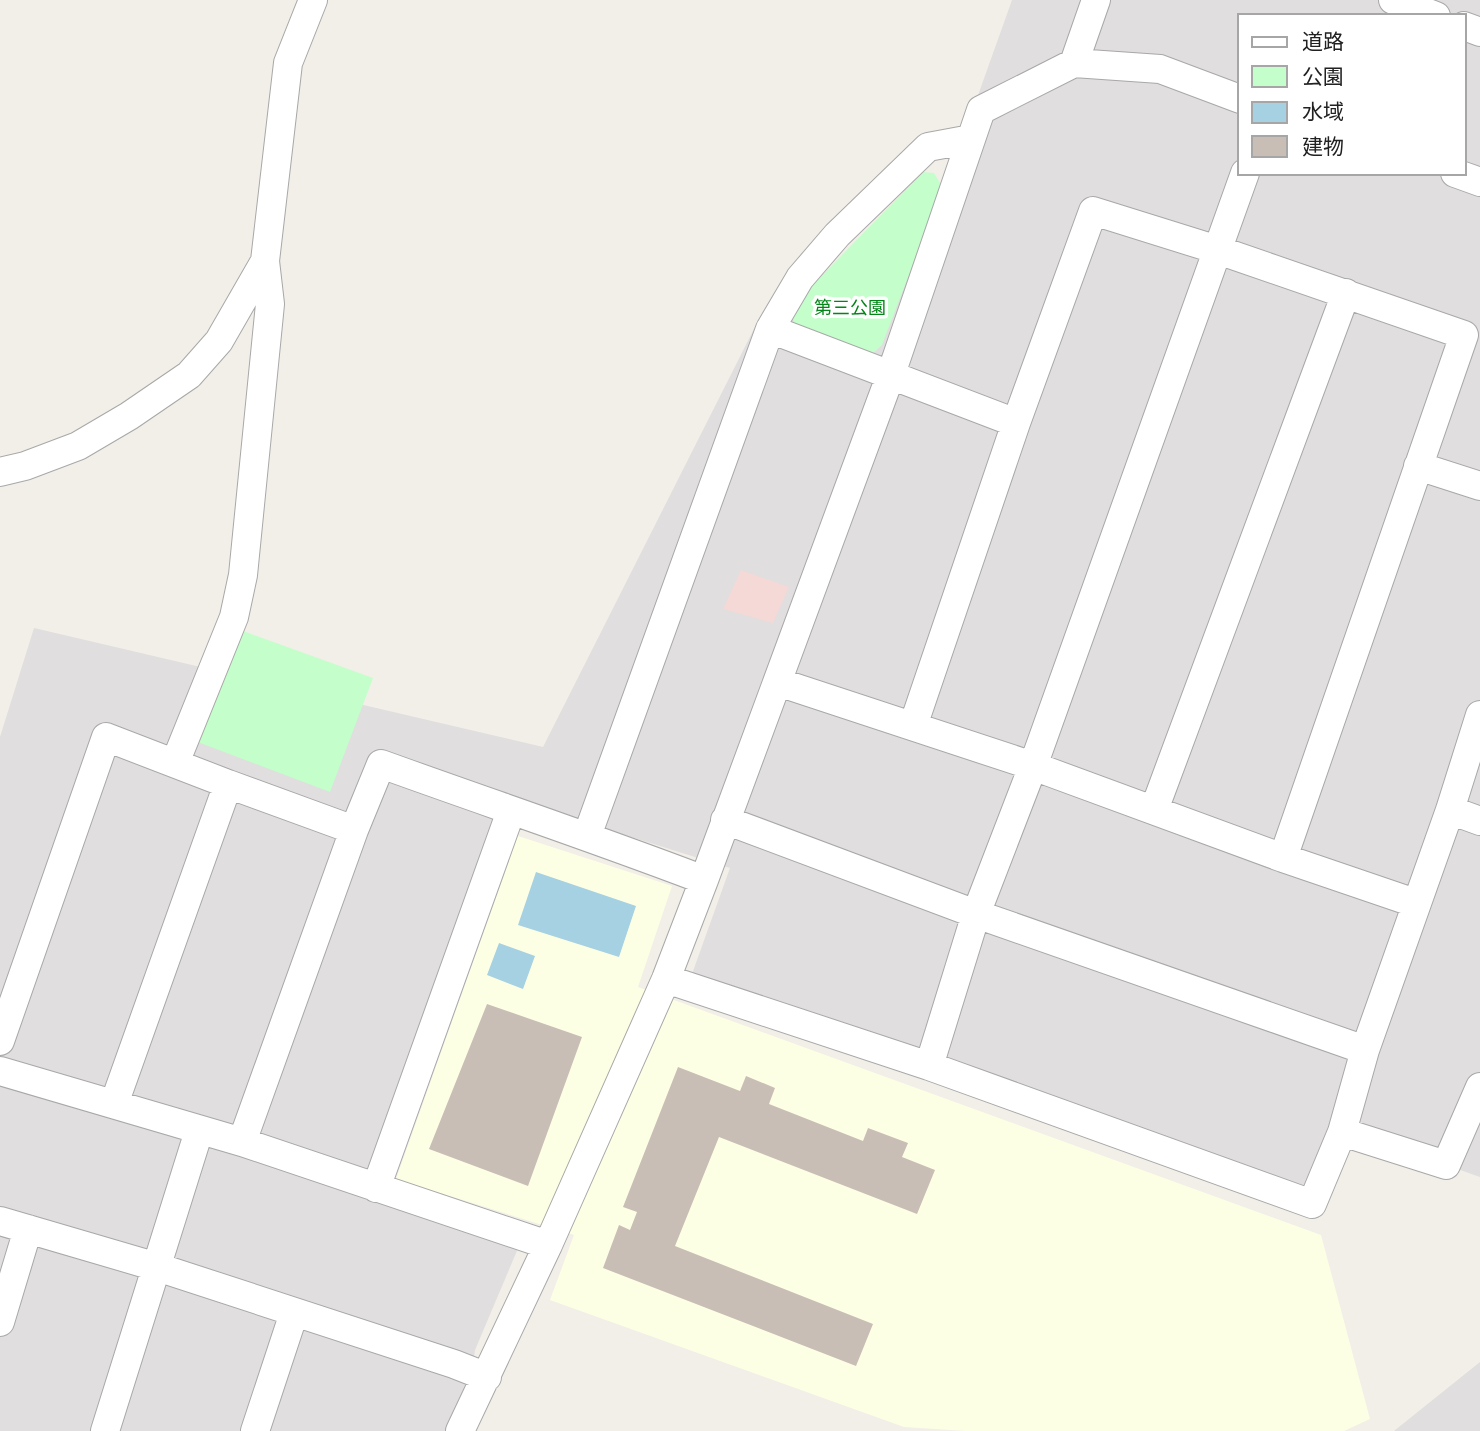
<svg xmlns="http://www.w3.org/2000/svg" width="1480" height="1431" viewBox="0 0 1480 1431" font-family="Inter,'Noto Sans JP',sans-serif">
<rect width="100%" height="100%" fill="#f2efe8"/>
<path fill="#e0dede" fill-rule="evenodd" d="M1012,0H1480V1177L1331,1124L1307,1191L692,974L730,868L504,797L367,1193L519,1246L475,1350L463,1431H0V737L34,628L543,747L760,317L889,296L940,202ZM1240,16H1464V173H1240Z
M1480,1362V1431H1394Z"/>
<path fill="#f4d9d6" d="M741,570L789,587L773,623L723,609Z"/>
<path fill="#fdffe4" d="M518,836L672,886L638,987L1321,1235L1370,1419L1344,1431H966L904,1427L550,1300L574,1235L396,1179Z"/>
<path fill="#c3fecb" d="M923,172L934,173L940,183L938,199L882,345L867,359L794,332L793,311L798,300Z
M232,627L373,678L330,792L187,738Z"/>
<path fill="#a5d1e3" d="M536,872L636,906L619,957L518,925Z
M499,943L535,956L523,989L487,975Z"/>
<path fill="#c8beb6" d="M487,1004L582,1037L528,1186L429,1149Z
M678,1067L740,1091L746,1076L775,1088L769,1104L863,1141L868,1128L908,1143L902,1157L935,1170L917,1214L719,1137L675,1246L873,1324L856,1366L603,1268L619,1225L630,1230L637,1212L623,1207Z"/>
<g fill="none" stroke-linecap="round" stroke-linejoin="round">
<defs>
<path id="minor" d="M1393,0L1436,16
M1464,26L1480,32
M1074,63L1096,0
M1455,173L1480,182
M770,329L800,278L837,235L928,147L971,139
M1418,466L1480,486
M0,472L25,466L78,446L129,416L189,375L219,341L265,261
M778,682L1033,766L1283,858L1415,903
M913,726L1016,423L1093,211L1218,250L1464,335L1283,858
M175,763L234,617L243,575L270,304L265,261L288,63L313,0
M1154,810L1346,293
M1450,810L1480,821
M725,820L976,914L1365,1050
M587,836L770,329L1016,423
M666,979L929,1066L1312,1204L1342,1132L1365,1050L1450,810L1480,715
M0,1041L106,737L228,784
M929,1066L976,914L1033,766L1245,173
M0,1071L242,1142L548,1245
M114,1104L228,784L354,830L381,764C489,803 597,839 704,880
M1342,1132L1446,1165L1480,1087
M242,1142L354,830
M376,1188L511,811
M0,1221L157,1267L454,1364L487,1377
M0,1322L28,1229
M105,1431L199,1131
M255,1431L294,1313
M460,1431L548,1245L666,979L704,880L891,374L981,110L1074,63L1160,69L1240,99"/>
</defs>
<use href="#minor" stroke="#a8a8a8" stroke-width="30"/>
<use href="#minor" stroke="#fff" stroke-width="28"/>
</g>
<g text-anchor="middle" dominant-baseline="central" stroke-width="7" stroke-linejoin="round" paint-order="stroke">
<g font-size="18" fill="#038617" stroke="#fff">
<text x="850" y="307">第三公園</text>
</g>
</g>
<rect x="1238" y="14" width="228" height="161" fill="#ffffff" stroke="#a6a6a6" stroke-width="2"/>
<rect x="1252" y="37" width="35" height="10" fill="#ffffff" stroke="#a6a6a6" stroke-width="2"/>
<text x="1302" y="49" font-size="21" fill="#212121">道路</text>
<rect x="1252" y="66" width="35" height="21" fill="#c3fecb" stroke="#a6a6a6" stroke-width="2"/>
<text x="1302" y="84" font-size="21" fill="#212121">公園</text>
<rect x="1252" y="102" width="35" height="21" fill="#a5d1e3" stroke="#a6a6a6" stroke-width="2"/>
<text x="1302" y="119" font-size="21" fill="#212121">水域</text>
<rect x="1252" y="136" width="35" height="21" fill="#c8beb6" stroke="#a6a6a6" stroke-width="2"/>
<text x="1302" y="154" font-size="21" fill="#212121">建物</text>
</svg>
